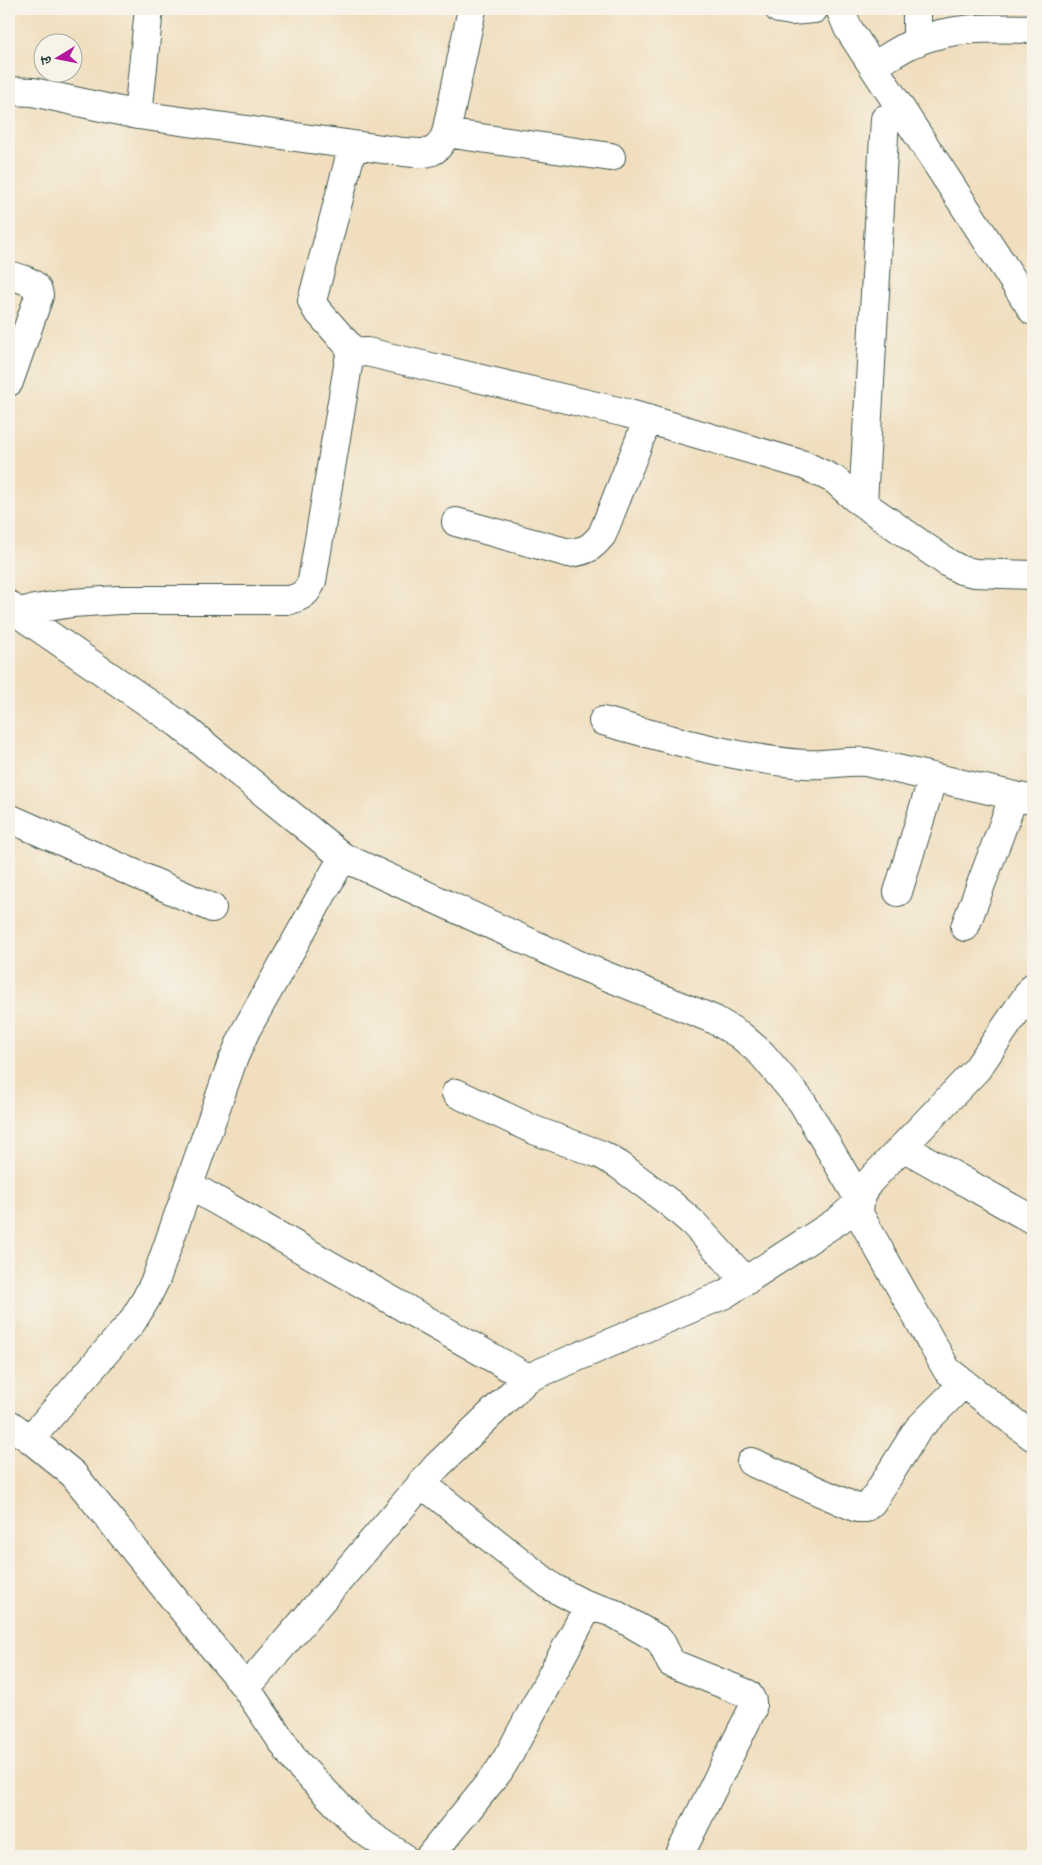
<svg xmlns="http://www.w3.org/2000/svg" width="1042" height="1865" viewBox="0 0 1042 1865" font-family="Dekko,'Playpen Sans Deva',sans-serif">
<rect width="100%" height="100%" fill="#f7f3e8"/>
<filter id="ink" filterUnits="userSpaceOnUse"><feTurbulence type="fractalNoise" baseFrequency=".02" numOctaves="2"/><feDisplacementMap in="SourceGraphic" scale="10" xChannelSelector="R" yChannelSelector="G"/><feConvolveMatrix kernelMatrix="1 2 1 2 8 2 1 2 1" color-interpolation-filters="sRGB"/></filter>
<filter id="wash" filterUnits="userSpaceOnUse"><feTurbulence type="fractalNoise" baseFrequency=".0096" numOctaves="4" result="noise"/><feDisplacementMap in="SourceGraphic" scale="20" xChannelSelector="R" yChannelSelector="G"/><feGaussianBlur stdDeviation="1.12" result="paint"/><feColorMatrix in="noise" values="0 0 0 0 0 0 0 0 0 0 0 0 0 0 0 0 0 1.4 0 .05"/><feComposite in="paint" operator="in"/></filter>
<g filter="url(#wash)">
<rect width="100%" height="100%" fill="#f0debe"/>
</g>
<g filter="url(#ink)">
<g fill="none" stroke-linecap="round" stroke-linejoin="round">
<defs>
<path id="minor" d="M779,9L791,11L814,9
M840,9L848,28L1033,311
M917,9V42
M873,66C888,58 902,47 918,41C956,26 993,28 1033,29
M9,91L33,92L138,115L149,9
M138,115L404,152C427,154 437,156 446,133L611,157
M446,133L472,9
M353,145L312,301L316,309L355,353
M9,275C21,279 38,281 39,296L9,382
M863,503L885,119L906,117
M456,522L569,553C587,551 591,548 602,535L648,419
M9,605L16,612L179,724L343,857L579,965L715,1020L740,1035L762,1054L802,1102L860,1201L839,1220L725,1294L528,1378L437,1466L246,1688
M16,612L72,603L119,600H290C303,596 307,593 312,581L349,360L355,353L367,352L626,413L804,465L835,480L855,498L948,563L961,570L975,573L1033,575
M603,721C669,739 736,759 805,764C825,766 845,760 866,762L1033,800
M9,818L212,908
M898,892L933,777
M965,927L1014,796
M1033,987L977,1069L867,1184L860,1201L859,1214L947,1370L1033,1437
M456,1093L534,1130L602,1155L619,1165L671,1204L694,1224L746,1281
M903,1147L1033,1220
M189,1185L528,1378
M9,1424L30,1439L73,1474L246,1688L296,1762L361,1829L402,1856
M30,1439L132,1322L146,1299L156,1279L232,1062L246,1030L343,857
M751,1462L857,1508H865L872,1502L918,1429L964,1383
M421,1483L552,1587L582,1603L613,1613L658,1639L662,1644L671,1663L748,1694L752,1701V1710L679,1856
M430,1856L499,1771L510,1753L589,1605"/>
</defs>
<use href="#minor" stroke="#3e5549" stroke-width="30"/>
<use href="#minor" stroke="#fff" stroke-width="28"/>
</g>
</g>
<rect width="1042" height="1865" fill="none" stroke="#f7f3e8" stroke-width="30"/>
<g transform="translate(58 58) rotate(260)"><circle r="24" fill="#f7f3e8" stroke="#a1aaa0"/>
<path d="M0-4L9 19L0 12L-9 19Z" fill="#b5179e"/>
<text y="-8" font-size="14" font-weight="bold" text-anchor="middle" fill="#1f3d34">उ</text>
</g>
</svg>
